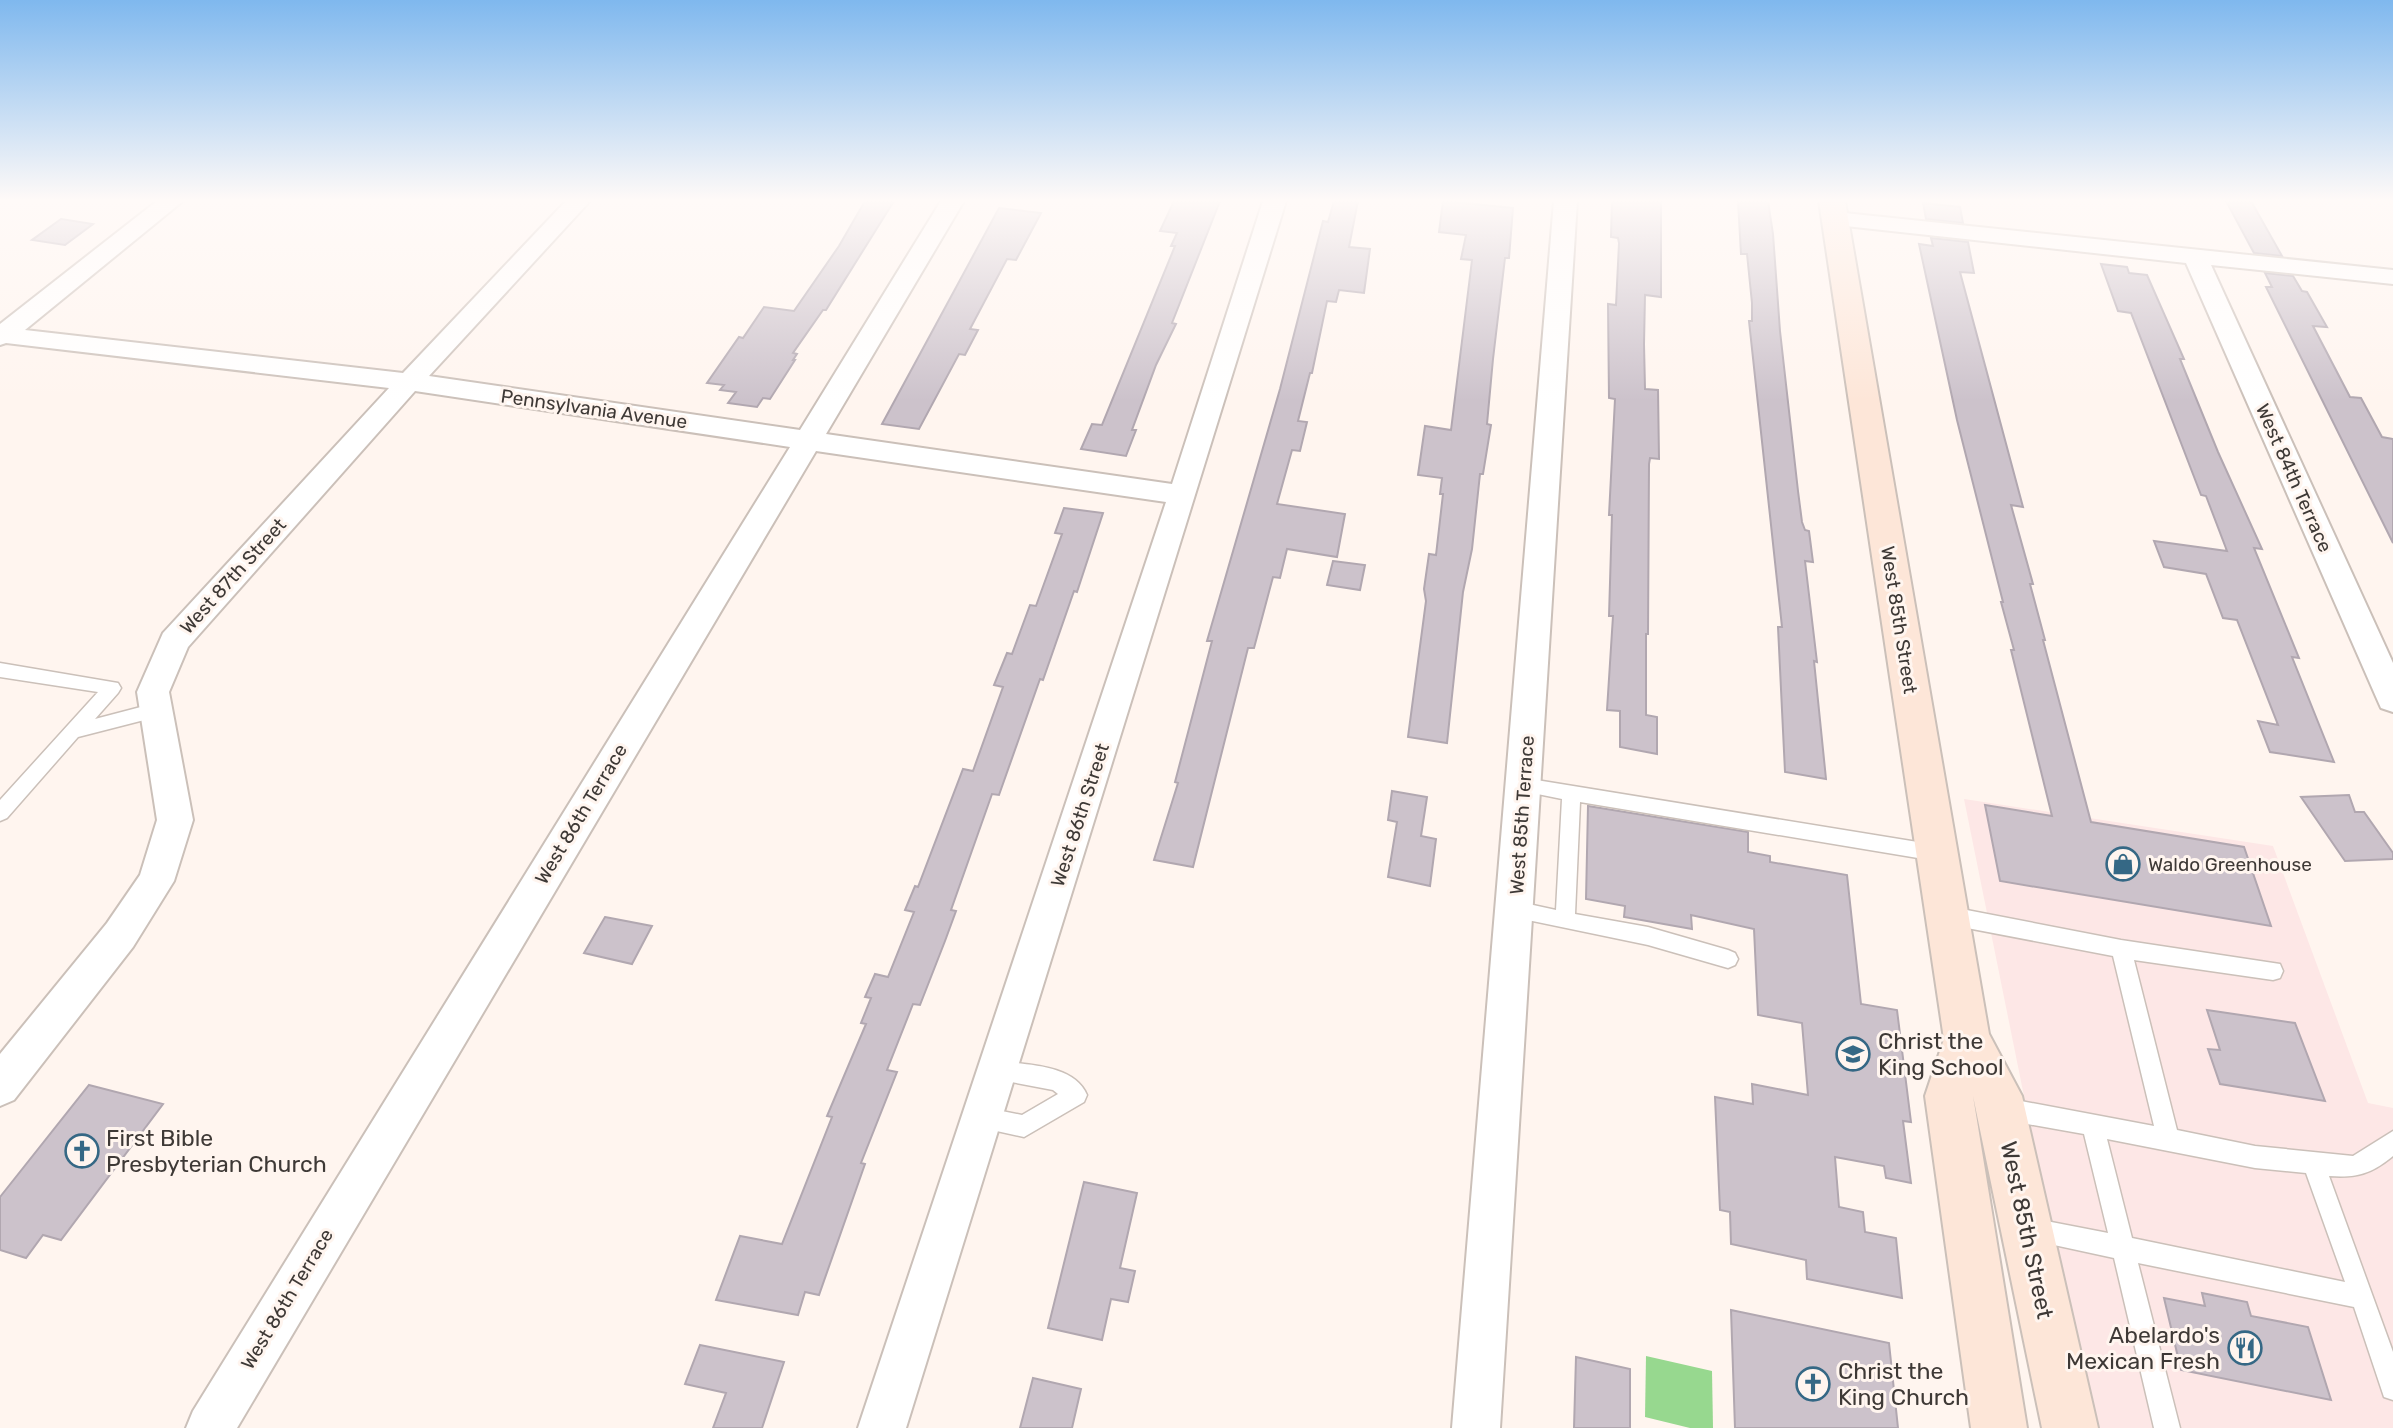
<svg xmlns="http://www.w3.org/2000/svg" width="2393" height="1428" viewBox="0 0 2393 1428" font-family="Rubik,sans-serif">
<rect width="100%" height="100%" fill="#fff5ef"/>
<path fill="#fde7e6" d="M1964,799L2273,846L2368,1103L2393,1108V1428H2091Z"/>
<path fill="#97d88f" d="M1646,1356L1712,1371L1713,1428H1690L1645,1417Z"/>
<path fill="#ccc2cb" stroke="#b1a7b0" stroke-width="2" d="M865,201H894L826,310H823L793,353L797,354L793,360H795L770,399L763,398L757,407L728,403L736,392L720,390L724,385L707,383L739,337L743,338L764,307L794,311L839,246Z
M1174,201H1220L1172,323L1176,324L1156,365L1132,430H1136L1126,456L1081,449L1092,424L1102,425L1175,246H1171L1177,233L1160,231Z
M1334,201H1358L1349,247L1370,249L1364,293L1339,290L1336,302L1327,301L1312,373H1310L1298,421L1307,422L1300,451L1292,450L1277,504L1345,514L1337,557L1287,549L1280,578L1273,577L1254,648H1248L1193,867L1154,860L1178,783L1175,782L1212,641H1207L1280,389L1323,221L1328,222Z
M1443,201L1513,208L1509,258H1505L1493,359L1487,424L1491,425L1483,474H1480L1472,549L1463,592L1447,743L1408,737L1426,601L1424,589L1429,554L1436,555L1443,494H1440L1442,478L1418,475L1425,426L1451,430L1472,260L1461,259L1466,235L1439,232Z
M1612,201H1661V297L1645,295L1644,344L1645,389L1658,390L1659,459L1650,458L1649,464L1648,634H1646V715L1657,717V754L1620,747V711L1607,710L1613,616H1609L1612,515H1609L1615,399L1609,398L1608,304L1616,305L1619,243L1618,238L1611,237Z
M1738,201H1768L1773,234L1780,331L1798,491L1802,522L1805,530L1809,531L1813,562L1805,561L1817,662L1814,661L1826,779L1785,772L1778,627H1782L1749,321H1752V303L1747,254H1741Z
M2226,201H2251L2282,256L2254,253Z
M1923,203L1960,207L1963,223L1926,219Z
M999,208L1041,213L1016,260L1007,259L970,329L978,330L965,355L959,354L919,429L882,424Z
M61,219L93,224L65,245L32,240Z
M1931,238L1968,242L1974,273L1960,272L2023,507L2011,505L2033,584H2030L2045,640H2043L2091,822L2244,847L2271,926L2000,881L1985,805L2052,816L2011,650H2014L2001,602H2003L1957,420L1919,244L1933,246Z
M2101,264L2127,267L2129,273L2147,275L2184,359H2180L2218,452L2262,549L2254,548L2299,658L2292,657L2334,762L2270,752L2258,721L2278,725L2237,620L2223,618L2206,574L2164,567L2154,541L2227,551L2206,496L2201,495L2131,313L2118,311Z
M2265,273L2293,276L2302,291L2307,292L2327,327L2313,326L2350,397L2361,398L2382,437L2393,439V543L2266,287H2272Z
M1064,508L1103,513L1077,592L1074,591L1043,680L1040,679L999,795L992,794L951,910L956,911L945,941L920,1005L913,1004L887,1070L897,1072L861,1163L865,1164L819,1295L805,1292L798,1315L716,1300L740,1236L782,1244L832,1117L827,1116L866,1024L861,1023L871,998L865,997L875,974L888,977L914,912L905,910L915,886L918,887L963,769L973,771L1003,687L994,685L1007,653L1012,654L1030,605L1036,606L1062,534L1055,533Z
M1333,561L1365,565L1360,590L1327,585Z
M1392,791L1427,797L1421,836L1436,839L1430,886L1388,877L1397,822L1388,820Z
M2349,795L2355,812H2364L2393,853V859L2345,861L2301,797Z
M1588,806L1748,832V852L1770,856V862L1847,875L1861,1004L1897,1010L1911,1122L1903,1121L1911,1183L1886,1178L1884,1166L1835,1157L1839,1207L1863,1212L1865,1232L1896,1238L1902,1298L1807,1279L1806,1260L1731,1244L1730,1212L1720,1210L1715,1097L1753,1104L1752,1084L1808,1095L1802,1023L1758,1015L1754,929L1691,915L1692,929L1624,917L1625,906L1586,899Z
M605,917L652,926L632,964L584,953Z
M2207,1010L2295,1023L2325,1101L2220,1084L2208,1049L2220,1050Z
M89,1085L163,1104L61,1240L43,1235L26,1258L0,1250V1197Z
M1084,1182L1137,1193L1120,1268L1135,1271L1128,1302L1111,1299L1102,1340L1048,1328Z
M2202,1293L2247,1302L2251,1316L2308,1327L2331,1400L2181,1370L2164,1298L2205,1306Z
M1731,1310L1889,1343L1898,1428H1735Z
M700,1345L784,1362L762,1428H713L726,1393L685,1384Z
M1576,1357L1630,1369V1428H1574Z
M1033,1378L1081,1389L1072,1428H1020Z"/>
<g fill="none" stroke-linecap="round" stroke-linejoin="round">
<defs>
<path id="lane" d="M0,663L118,683L121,688L118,693L95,719L156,703L162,705L165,710L162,715L156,717L78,737L7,818L0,821V800L98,692L0,677Z
M1524,778L1936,845L1943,847L1945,853L1943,859L1936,861L1580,802L1575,914L1648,927L1728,950L1735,953L1738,959L1735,965L1728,968L1648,945L1508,916L1505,910L1508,904L1515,901L1556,910L1562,799L1518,790L1515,785L1518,780Z
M1946,906L2121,940L2280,964L2283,971L2280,978L2273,980L2134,960L2177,1130L2255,1146L2353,1156L2393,1131V1156C2371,1174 2357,1178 2329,1176L2393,1352V1400L2384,1397L2354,1307L2138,1263L2180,1428H2154L2114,1258L2031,1240L2023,1237L2020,1229L2023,1221L2031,1218L2108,1233L2084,1134L2005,1120L1997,1116L1994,1109L1997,1102L2005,1098L2154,1126L2113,956L1946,924L1939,921L1936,915L1939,909ZM2107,1139L2255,1168L2306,1173L2345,1282L2132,1238Z
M998,1061C1026,1065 1074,1064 1087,1095L1084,1102L1024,1137L974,1126L971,1118L974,1110L982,1107L1022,1115L1058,1094L1053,1090L990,1078L987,1071L990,1064Z"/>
<path id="street" d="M157,201H183L25,330L403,373L566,201H590L429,376L800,430L941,201H964L826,434L1172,484L1263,201H1286L906,1428H858L1166,502L816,451L237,1428H186L193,1411L790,447L415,391L188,647L169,692L193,820L174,881L133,947L14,1100L0,1106V1054L107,923L140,875L157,820L137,692L163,633L389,388L6,343L0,345V324Z
M1554,201H1577L1500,1428H1452Z
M1835,212L2393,270V284L2211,265L2393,663V712L2381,708L2377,699L2186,263L1827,224L1823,219L1827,214Z"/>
<path id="secondary" d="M1819,201H1845L1989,1034L2022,1096L2098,1428H2042L1973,1096L2027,1428H1971L1925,1096L1944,1039Z"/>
</defs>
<use href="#lane" stroke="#cbc0b9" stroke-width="3"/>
<use href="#street" stroke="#cbc0b9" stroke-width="4"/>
<use href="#secondary" stroke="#cbc0b9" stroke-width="4"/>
<use href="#lane" fill="#fff" fill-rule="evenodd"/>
<use href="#street" fill="#fff" fill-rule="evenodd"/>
<use href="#secondary" fill="#fde6d8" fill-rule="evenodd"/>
</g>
<linearGradient id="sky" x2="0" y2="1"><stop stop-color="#7fb8ee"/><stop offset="0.5" stop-color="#fffaf8"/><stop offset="1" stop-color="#fffaf8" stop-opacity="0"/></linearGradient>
<rect width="2393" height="401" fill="url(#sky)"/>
<defs>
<symbol id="shop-ring" viewBox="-11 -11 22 22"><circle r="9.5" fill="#fff5ef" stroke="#356885" stroke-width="1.5"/><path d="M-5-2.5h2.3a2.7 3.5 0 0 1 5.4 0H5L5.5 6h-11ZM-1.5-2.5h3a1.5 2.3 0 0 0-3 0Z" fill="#356885"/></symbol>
<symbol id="school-ring" viewBox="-11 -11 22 22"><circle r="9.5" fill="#fff5ef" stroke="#356885" stroke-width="1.5"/><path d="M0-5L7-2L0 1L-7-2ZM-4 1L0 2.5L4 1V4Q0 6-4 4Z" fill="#356885"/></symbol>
<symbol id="church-ring" viewBox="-11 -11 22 22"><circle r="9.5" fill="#fff5ef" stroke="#356885" stroke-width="1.5"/><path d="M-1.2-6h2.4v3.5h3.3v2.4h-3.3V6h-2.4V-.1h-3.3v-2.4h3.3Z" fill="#356885"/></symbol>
<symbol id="restaurant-ring" viewBox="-11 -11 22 22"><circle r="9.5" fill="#fff5ef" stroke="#356885" stroke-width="1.5"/><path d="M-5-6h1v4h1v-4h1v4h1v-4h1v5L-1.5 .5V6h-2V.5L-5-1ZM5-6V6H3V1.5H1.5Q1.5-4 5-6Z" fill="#356885"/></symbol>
</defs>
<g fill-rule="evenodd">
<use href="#shop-ring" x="2104" y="845" width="38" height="38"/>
<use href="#school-ring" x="1834" y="1035" width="38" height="38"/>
<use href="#church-ring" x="63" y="1132" width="38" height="38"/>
<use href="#restaurant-ring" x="2226" y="1329" width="38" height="38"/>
<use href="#church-ring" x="1794" y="1365" width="38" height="38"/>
</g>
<g text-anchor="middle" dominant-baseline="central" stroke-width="6" stroke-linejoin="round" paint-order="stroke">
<g font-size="19" fill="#3e3936" stroke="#fff5ef">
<text transform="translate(594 409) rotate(8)">Pennsylvania Avenue</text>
<text transform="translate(2294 478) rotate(66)">West 84th Terrace</text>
<text transform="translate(233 576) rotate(-48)">West 87th Street</text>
<text transform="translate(1899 620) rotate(81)">West 85th Street</text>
<text transform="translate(581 814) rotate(-59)">West 86th Terrace</text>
<text transform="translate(1080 815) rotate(-72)">West 86th Street</text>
<text transform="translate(1522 815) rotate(-86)">West 85th Terrace</text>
<text transform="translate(287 1299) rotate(-59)">West 86th Terrace</text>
</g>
<g font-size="19" fill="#3e3936" stroke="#fff5ef" text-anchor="start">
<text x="2148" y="864">Waldo Greenhouse</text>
</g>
<g font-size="23" fill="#3e3936" stroke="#fff5ef" text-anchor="start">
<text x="1878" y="1041">Christ the<tspan x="1878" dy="26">King School</tspan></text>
<text x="106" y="1138">First Bible<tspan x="106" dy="26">Presbyterian Church</tspan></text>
<text x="2220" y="1335" text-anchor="end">Abelardo's<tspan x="2220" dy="26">Mexican Fresh</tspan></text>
<text x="1838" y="1371">Christ the<tspan x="1838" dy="26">King Church</tspan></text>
</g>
<g font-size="23" fill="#3e3936" stroke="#fff5ef">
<text transform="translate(2027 1230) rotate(78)">West 85th Street</text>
</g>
</g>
</svg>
